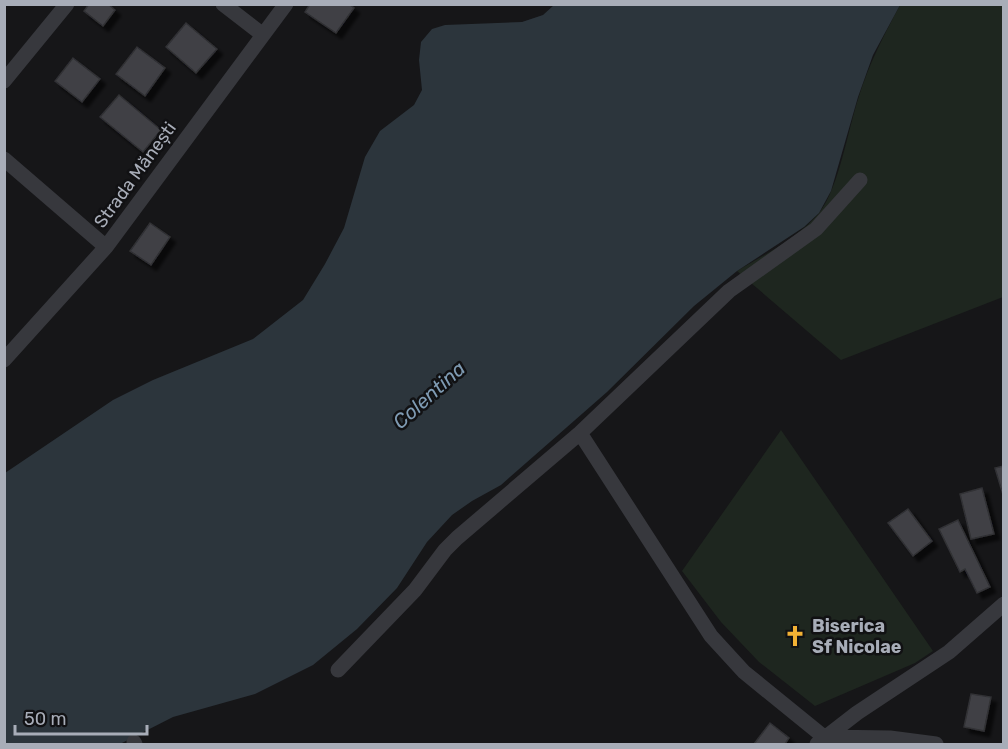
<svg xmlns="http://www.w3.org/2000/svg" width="1008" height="749" viewBox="0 0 1008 749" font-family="Rubik,sans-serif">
<defs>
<filter id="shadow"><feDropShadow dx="5.5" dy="5.5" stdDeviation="1.5" flood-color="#0009"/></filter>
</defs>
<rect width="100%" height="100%" fill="#161618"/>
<path fill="#1e261f" d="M900,5H1003V297L841,360L737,271C764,255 798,238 819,213C839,188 848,129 859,96C869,64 884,35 900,5Z
M781,430L933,651L915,663L815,706L759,662L721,622L682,571Z"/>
<path fill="#2c353c" d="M554,5H900L873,55L858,97L831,191L819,213L804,227L737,271L694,306L607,392L501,485L472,501L452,515L427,542L397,588L357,629L313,665L255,694L173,717L120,744H5V473L113,400L153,380L253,339L303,300L325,264L344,228L365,157L380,131L414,105L422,90L419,60L421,42L432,29L445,25L522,22L543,15Z"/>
<path fill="#404145" stroke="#303034" stroke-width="1.5" filter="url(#shadow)" d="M89,4H108L115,10L103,26L84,11Z
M310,4H349L354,8L336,33L305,12Z
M186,23L217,49L196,73L166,47Z
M137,47L165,68L145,96L116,74Z
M73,58L100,79L82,102L55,81Z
M119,95L161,130L143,152L100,117Z
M150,223L170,237L151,265L130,251Z
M1004,466V498L995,468Z
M982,488L994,534L971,539L960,494Z
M908,509L932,541L913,556L888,523Z
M958,520L990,587L977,593L965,569L960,572L939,529Z
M971,694L991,697L984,731L964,727Z
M770,723L789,738L785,744H754Z"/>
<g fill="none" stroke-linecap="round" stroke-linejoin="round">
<path stroke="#37383d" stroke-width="15" d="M223,4L263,35
M4,81L67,4
M4,159L106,247
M4,360L106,247L286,4
M580,433L711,636L744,672L824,737
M338,670L415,590L445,550L457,538L580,433L729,291L816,229L860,180
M824,737L890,738L936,744
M134,742L135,744
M817,744L857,713L949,652L1004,604"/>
</g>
<defs>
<symbol id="church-bare" viewBox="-9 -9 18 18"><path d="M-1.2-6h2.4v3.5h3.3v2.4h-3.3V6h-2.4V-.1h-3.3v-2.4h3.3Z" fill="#f2b134" stroke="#111113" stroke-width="2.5" paint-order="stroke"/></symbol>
</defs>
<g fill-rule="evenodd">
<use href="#church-bare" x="780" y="621" width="30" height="30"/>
</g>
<g text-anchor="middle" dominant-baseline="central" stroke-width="5" stroke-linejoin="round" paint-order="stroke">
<g font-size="18" fill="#a8adb8" stroke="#111113">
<text transform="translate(135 175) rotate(-54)">Strada Mănești</text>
</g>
<g font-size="18" font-weight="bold" fill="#a8adb8" stroke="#111113" text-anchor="start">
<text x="812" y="626">Biserica<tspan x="812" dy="21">Sf Nicolae</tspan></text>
</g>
<g font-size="20" font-style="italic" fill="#7f9bb3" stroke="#111113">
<text transform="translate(429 395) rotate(-42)">Colentina</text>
</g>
</g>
<rect width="1008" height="749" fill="none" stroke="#a8adb8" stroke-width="12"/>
<path d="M15 725v9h132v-9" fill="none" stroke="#a8adb8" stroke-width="3"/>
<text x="24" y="725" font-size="18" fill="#a8adb8" stroke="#111113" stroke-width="4.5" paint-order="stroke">50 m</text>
</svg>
